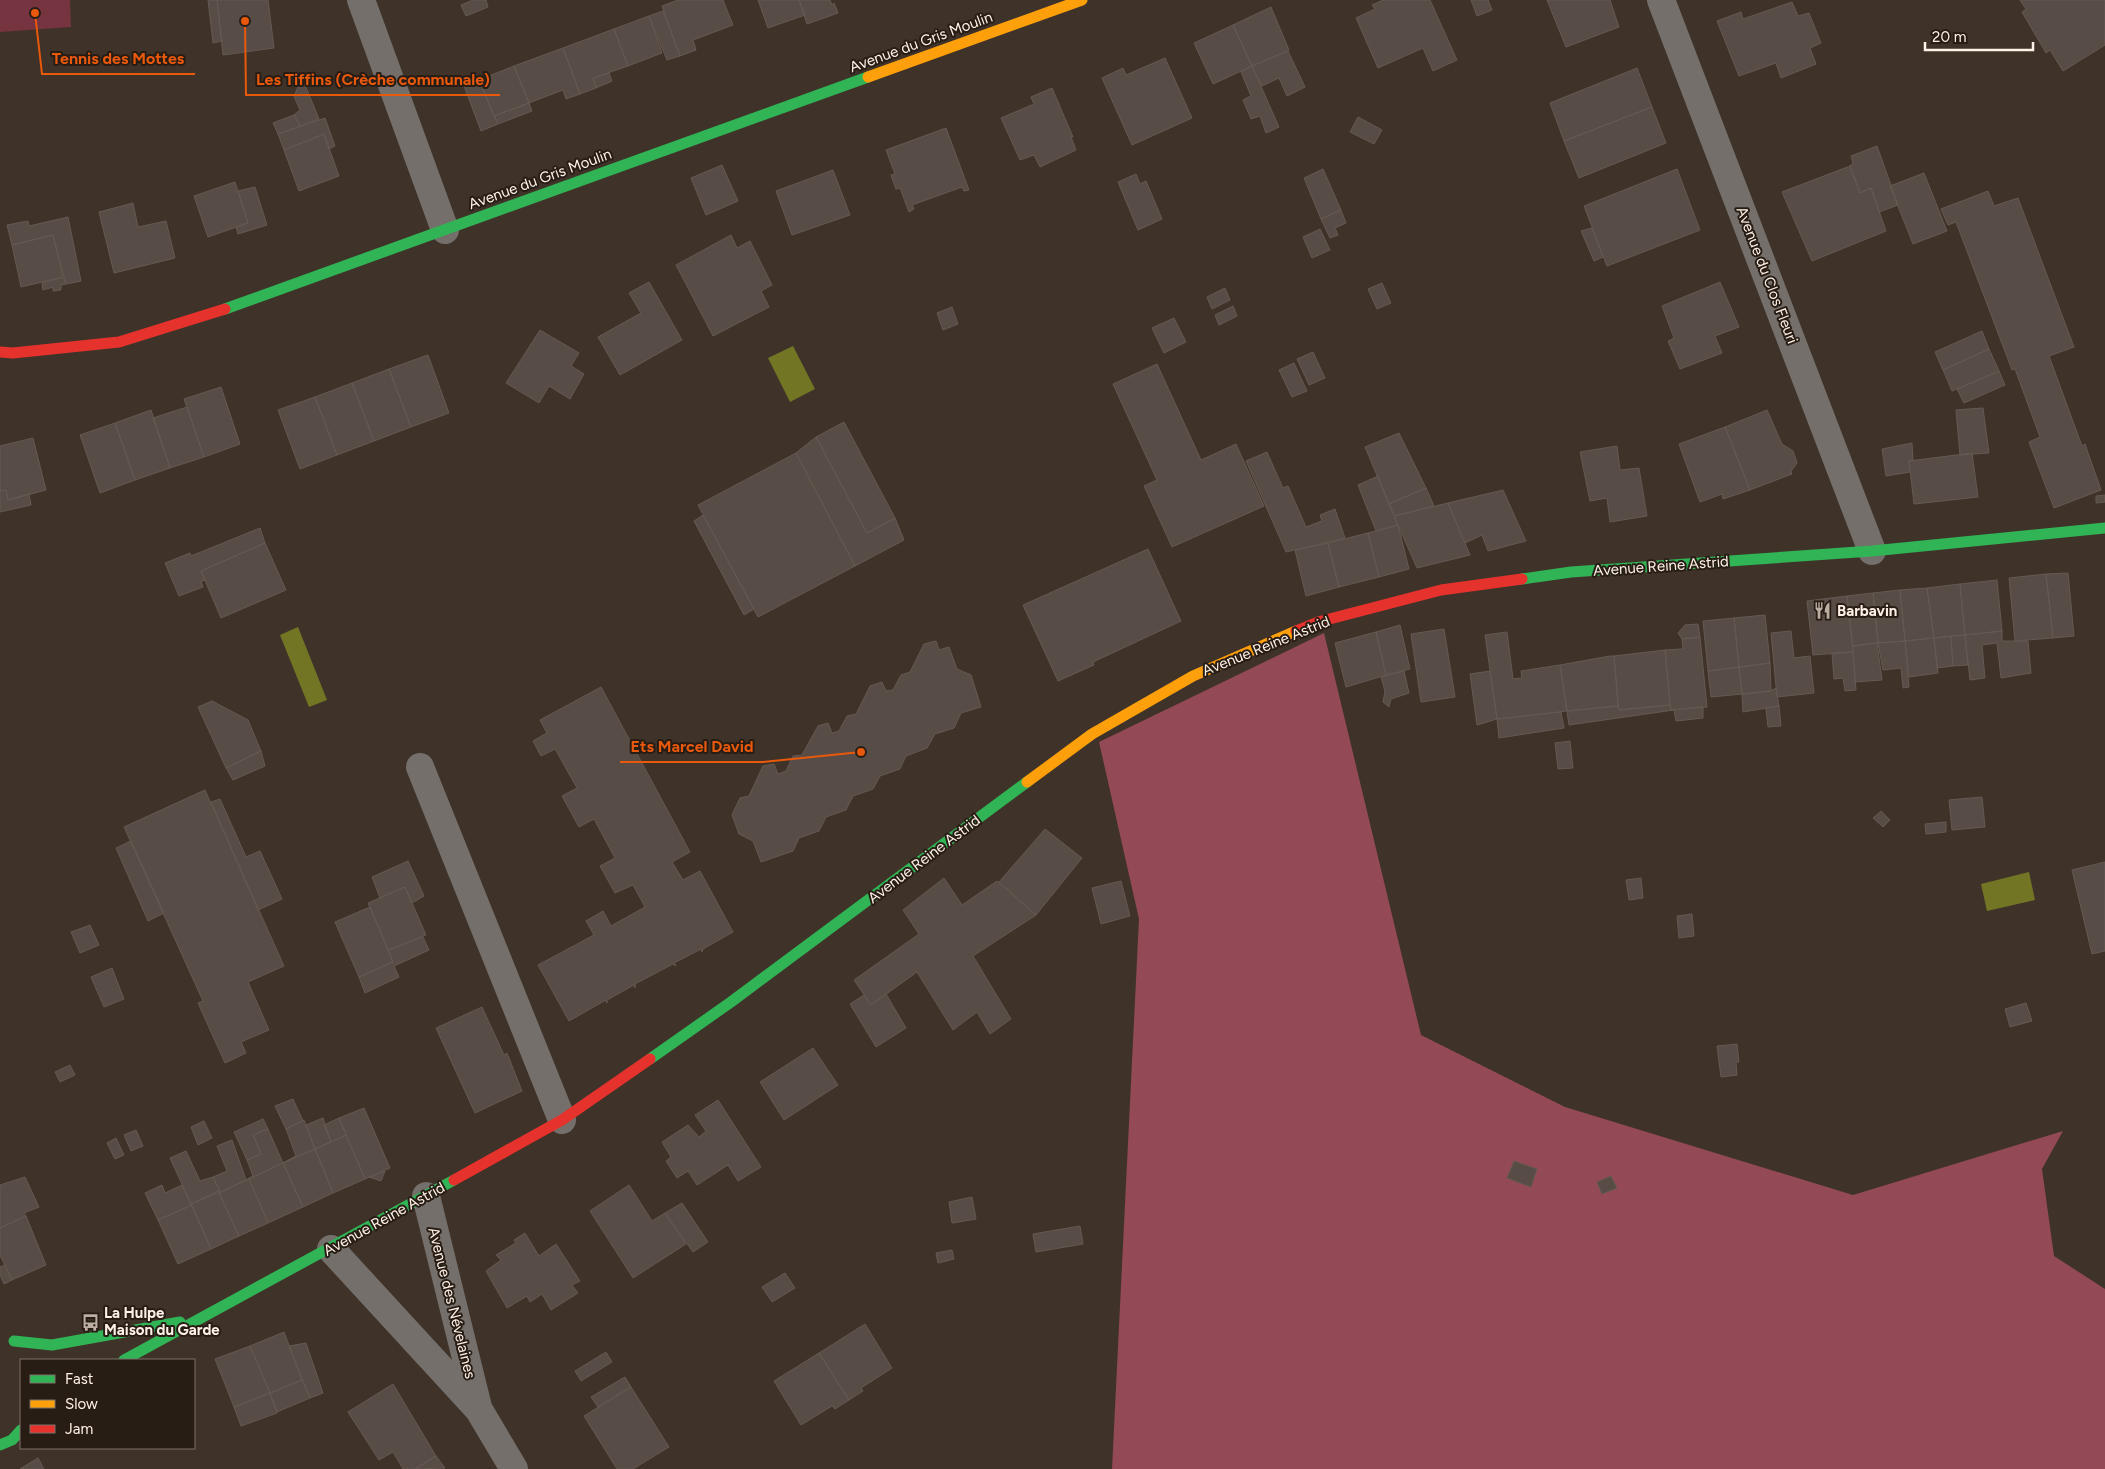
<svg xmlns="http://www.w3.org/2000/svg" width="2105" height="1469" viewBox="0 0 2105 1469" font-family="Figtree,sans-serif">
<rect width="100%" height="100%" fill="#3f3329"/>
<path fill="#75343f" d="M0,0H70L71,27L0,32Z"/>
<path fill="#934956" d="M1324,633L1421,1035L1565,1107L1853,1195L2063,1131L2042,1169L2054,1256L2105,1289V1469H1112L1139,919L1099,742Z"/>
<path fill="#727624" d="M793,346L815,389L790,402L768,358Z
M298,627L327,700L309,707L280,635Z
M2029,872L2035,900L1987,911L1981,884Z"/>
<path fill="#574c46" stroke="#655953" d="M208,0H217L222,41L213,43Z
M217,0H268L274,48L223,55Z
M473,0H486L488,7L466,16L461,5Z
M678,0H723L733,25L693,40L696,50L680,56L662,6Z
M758,0H799L805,15L768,28Z
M799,0H830L832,5L834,3L838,13L807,24Z
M1383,0H1430L1457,60L1433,71L1423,48L1378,68L1356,18L1375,9L1372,5Z
M1471,0H1488L1492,10L1477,16Z
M1547,0H1610L1619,27L1566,47Z
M2020,0H2105V45L2063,71L2050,50L2046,53L2022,12L2026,9Z
M1792,2L1798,16L1809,13L1821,43L1810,48L1816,64L1781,78L1776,63L1739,76L1717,21L1741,12L1743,19Z
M1271,7L1289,50L1252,66L1233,25Z
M663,11L680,56L667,60L649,16Z
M649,16L662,53L628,66L614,29Z
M1233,25L1252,66L1213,84L1194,43Z
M614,29L628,66L593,78L596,88L580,94L563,48Z
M563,48L580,94L566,99L563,90L529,103L514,66Z
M1288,51L1305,87L1287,96L1279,78L1262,86L1252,66Z
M1165,58L1192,118L1132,145L1102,78L1123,68L1126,75Z
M514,66L529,103L494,116L479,80Z
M1252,66L1279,127L1266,133L1260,116L1251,119L1243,100L1251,96L1241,72Z
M1637,68L1652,107L1564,141L1550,103Z
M609,73L612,81L596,88L593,78Z
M479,80L498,124L481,131L464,86Z
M305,85L319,119L300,126L294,115L300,110L294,96L298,87Z
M1052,88L1073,137H1071L1076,150L1040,167L1034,155L1020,160L1001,118L1034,104L1031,97Z
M529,103L532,111L498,124L494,116Z
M1652,107L1666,143L1579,178L1564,141Z
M294,115L300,126L278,134L273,123Z
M1358,117L1382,130L1374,144L1350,132Z
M325,118L335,146L329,149L324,134L284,150L278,134Z
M946,128L969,190L964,191L962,187L912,205L914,209L909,212L900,188L896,189L891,175L895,174L886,150Z
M324,134L339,176L299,191L284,150Z
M1877,146L1898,205L1879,212L1871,188L1860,193L1850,166L1853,163L1851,156Z
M722,165L738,201L706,215L691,178Z
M1850,166L1860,193L1871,188L1886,231L1812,261L1782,192Z
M1323,169L1341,210L1321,219L1304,178Z
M1677,169L1700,230L1607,266L1584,206Z
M833,170L850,215L792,235L776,191Z
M1924,173L1947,231L1913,244L1890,186Z
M1136,174L1140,184L1146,181L1162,219L1138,230L1118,182Z
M235,182L248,223L208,237L194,196Z
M255,187L267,225L238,234L236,227L248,223L238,191Z
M1988,191L1994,206L2018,198L2074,347L2049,356L2082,446L2085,444L2101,490L2054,508L2029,442L2040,437L2015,369L2012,370L1956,222L1948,225L1941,209Z
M133,203L138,227L166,221L175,258L114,273L99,212Z
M1341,210L1346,223L1335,228L1338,235L1330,238L1321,219Z
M68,217L81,281L66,284L53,235L12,245L7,225L28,221L29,226Z
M1592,228L1603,257L1594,261L1581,231Z
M1320,229L1330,250L1312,258L1303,237Z
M53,235L63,277L21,287L12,245Z
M731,235L737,248L750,241L772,285L761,291L769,307L713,336L676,265Z
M63,277L66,284L61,285V290L53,291V287L43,290L42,283Z
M649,282L682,340L620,375L598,337L641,313L629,293Z
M1720,282L1739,327L1715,336L1722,353L1680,369L1668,341L1674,338L1662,306Z
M1382,283L1391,303L1377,309L1368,289Z
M1225,288L1230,300L1212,309L1207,297Z
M1233,306L1237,316L1219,325L1215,315Z
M952,307L958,324L943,330L937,313Z
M1174,318L1186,342L1164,353L1152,328Z
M540,330L579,353L571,366L584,374L570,399L549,386L539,403L506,383Z
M1982,331L1989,349L1943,370L1935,352Z
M1989,349L1999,371L1952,391L1943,370Z
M1313,352L1325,378L1309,385L1297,359Z
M428,355L449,413L411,427L389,369Z
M1294,363L1307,391L1292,397L1279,370Z
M1157,364L1201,460L1236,444L1264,506L1172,547L1144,486L1157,480L1113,384Z
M389,369L411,427L374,441L352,383Z
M1999,371L2005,385L1964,403L1957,389Z
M352,383L374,441L337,455L315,397Z
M221,387L240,444L204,457L184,399Z
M315,397L337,455L300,469L278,410Z
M187,407L204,457L170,468L153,418Z
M1983,408L1989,453L1960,455L1956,410Z
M151,410L170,468L135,480L115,423Z
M1767,410L1782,444L1793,451L1797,463L1791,471L1792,474L1750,490L1725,427Z
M844,422L895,518L867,533L816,437Z
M115,423L135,480L100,493L80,435Z
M1725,427L1750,490L1723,499L1722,494L1700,502L1679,444Z
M1399,433L1426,488L1389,504L1365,447Z
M816,437L867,533L895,518L904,540L855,566L796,453Z
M33,438L46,490L8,500L6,490L0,491V446Z
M1912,443L1913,460L1909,461L1910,472L1886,476L1882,449Z
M1617,446L1620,470L1639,468L1647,516L1610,522L1607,498L1590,501L1580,452Z
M1267,452L1283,488L1288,486L1306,527L1322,521L1320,515L1335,509L1345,538L1286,552L1246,461Z
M796,453L855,566L758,617L698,505Z
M1972,453L1978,497L1914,504L1909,461Z
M1378,476L1398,525L1376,531L1358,485Z
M1426,488L1434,506L1394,516L1389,504Z
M6,490L8,500L29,494L31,505L0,512V491Z
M1503,490L1526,541L1488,551L1482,535L1465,543L1448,503Z
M2105,495V502L2096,503V496Z
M1448,503L1470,555L1417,568L1394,516Z
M703,515L754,609L744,615L694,521Z
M1398,525L1409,569L1379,577L1368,533Z
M260,528L265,543L201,571L205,580L201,581L203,587L179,596L165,563L190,553L191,556Z
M1368,533L1379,577L1339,587L1328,543Z
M265,543L286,590L221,618L201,571Z
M1328,543L1339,587L1306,596L1295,550Z
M1148,549L1181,621L1093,662L1094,665L1058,681L1023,605Z
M2068,573L2074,636L2053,638L2046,574Z
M2046,574L2053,638L2015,641L2009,578Z
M1997,580L2002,631L1965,635L1960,584Z
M1960,584L1965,635L1934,638L1927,588Z
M1927,588L1934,638L1905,641L1900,590Z
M1900,590L1905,641L1878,643L1873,593Z
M1873,593L1878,643L1853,646L1847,596Z
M1847,596L1853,652L1813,655L1807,601Z
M1765,615L1770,663L1739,667L1734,618Z
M1734,618L1739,667L1708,671L1703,621Z
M1698,624L1700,637L1682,639L1678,633L1685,625Z
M1400,625L1410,669L1386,675L1376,632Z
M1444,629L1455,697L1421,702L1411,634Z
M1791,631L1794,658L1810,656L1814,693L1777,697L1771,633Z
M2002,631V641H2028L2031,673L2001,678L1997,643L1982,645L1985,678L1970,680L1965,635Z
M1376,632L1386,675L1346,687L1335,643Z
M1507,632L1513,679L1522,678L1521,671L1560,665L1567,711L1497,719L1485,635Z
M1965,635L1968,665L1953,666L1951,636Z
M1951,636L1953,666L1937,668L1934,638Z
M1700,637L1707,707L1671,710L1665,650L1683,649L1682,639Z
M1934,638L1938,673L1909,677L1905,641Z
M936,641L939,650L949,647L957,669L971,675L981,707L961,713L954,728L935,734L927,748L906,756L900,769L880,776L873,789L853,796L846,810L826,817L819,831L799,838L793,851L761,862L753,841L739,834L732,815L740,798L749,796L763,766L774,764L778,774L786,771L793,756L802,755L818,726L828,723L832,733L839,731L847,716L856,714L870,686L882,682L886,691L893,690L901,675L910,672L924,644Z
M1905,641L1909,687L1903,688L1901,668L1883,670L1878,643Z
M1877,643L1882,680L1855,682L1853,646Z
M1665,650L1670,705L1619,710L1614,656Z
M1853,652L1856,690L1845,691L1843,678L1834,679L1832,653Z
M1610,656H1614L1618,706L1567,711L1560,665Z
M1770,663L1771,691L1742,694L1739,667Z
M1739,667L1742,694L1711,697L1708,671Z
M1404,671L1409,693L1391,699L1389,707L1383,702L1385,691L1381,677Z
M1490,671L1497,719L1477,725L1470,674Z
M601,687L690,852L672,862L683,880L700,871L733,932L703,949L702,952L701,949L674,963L676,966L673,964L635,984V988L634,985L607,1000V1003L606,1000L569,1021L538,965L594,935L586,921L603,911L611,926L645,907L633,885L615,893L600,866L615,858L594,819L579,827L562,796L577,788L555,749L541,756L533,741L547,733L540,720Z
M1776,688L1779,706L1743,712L1742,694L1771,691Z
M212,701L248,720L261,751L226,768L198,707Z
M1670,705L1671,710L1703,707V718L1676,721L1674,710L1569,725L1567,711L1618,706L1619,710Z
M1779,706L1781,726L1768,727L1766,708Z
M1561,712L1564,728L1499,738L1497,719Z
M1570,741L1573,768L1558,769L1555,743Z
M261,751L265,766L233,780L226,768Z
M205,790L284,966L248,982L269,1030L241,1042L246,1053L225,1063L198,1003L203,1001L124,827Z
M1982,797L1985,827L1952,830L1949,800Z
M220,799L246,857L260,851L282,899L258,910L211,802Z
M1881,811L1890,820L1883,827L1873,818Z
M1946,822V832L1926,834L1925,824Z
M1045,829L1082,858L1036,915L999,882Z
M131,841L164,913L148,921L116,848Z
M408,861L424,896L412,903L405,887L380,898L372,877Z
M2105,862V951L2092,954L2072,870Z
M944,878L962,905L997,881L1036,915L973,956L1011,1019L990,1034L977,1012L953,1030L917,972L871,1005L854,980L919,934L903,910Z
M1641,878L1643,898L1629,900L1626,880Z
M1121,881L1130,916L1101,924L1092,888Z
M405,887L426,935L388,950L368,903Z
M370,907L393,962L359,977L335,922Z
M1692,914L1694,936L1679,938L1677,916Z
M90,925L99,945L80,953L71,932Z
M423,937L429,950L394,966L399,977L365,993L359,977L393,962L388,950Z
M112,968L124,999L104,1007L91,977Z
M886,994L906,1028L876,1047L850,1004L864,995L871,1005Z
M2026,1003L2032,1021L2010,1027L2005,1009Z
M482,1007L504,1055L507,1053L522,1091L475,1113L436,1028Z
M1737,1044L1739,1062H1736L1737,1075L1721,1077L1717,1046Z
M813,1048L838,1085L784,1120L760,1082Z
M70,1065L75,1075L60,1082L55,1072Z
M293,1099L303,1121L286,1129L275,1106Z
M718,1100L761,1167L738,1181L728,1165L697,1185L688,1171L677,1178L666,1161L671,1157L662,1142L688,1125L699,1137L706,1131L695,1115Z
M364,1108L390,1168L365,1179L339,1118Z
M323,1118L331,1142L315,1149L306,1125Z
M339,1118L346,1135L331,1142L324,1125Z
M263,1119L268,1129L253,1135L261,1154L247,1160L234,1132Z
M304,1120L315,1149L283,1163L296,1156L286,1129Z
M204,1121L212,1138L198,1145L191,1127Z
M268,1129L283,1163L220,1192L213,1177L227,1171L217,1146L232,1140L246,1180L253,1176L247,1160L261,1154L253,1135Z
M136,1130L143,1146L131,1151L124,1135Z
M346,1135L365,1179L333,1193L315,1149Z
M116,1138L124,1155L115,1159L107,1143Z
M315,1149L333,1193L303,1207L283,1163Z
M186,1151L200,1181L213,1177L220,1192L191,1204L170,1158Z
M1514,1161L1537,1169L1531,1187L1507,1178Z
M283,1163L303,1207L268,1223L249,1179Z
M385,1171L381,1181L369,1177Z
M1611,1176L1617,1188L1602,1194L1597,1182Z
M25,1177L39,1207L24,1213L26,1216L0,1228V1185Z
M249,1179L268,1223L239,1236L219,1193Z
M162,1185L165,1193L182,1185L192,1205L158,1220L145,1193Z
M629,1185L652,1221L665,1213L686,1244L633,1278L590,1211Z
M218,1191L239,1236L211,1249L191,1204Z
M972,1197L976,1219L952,1223L949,1202Z
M682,1203L708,1242L693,1252L665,1213Z
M192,1205L211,1249L178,1264L158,1220Z
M26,1216L46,1265L12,1280L0,1255V1228Z
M1080,1226L1083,1244L1036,1252L1033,1234Z
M525,1233L539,1256L556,1244L580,1281L572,1285L578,1293L551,1310L542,1294L530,1302L527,1296L507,1308L486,1271L501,1260L496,1255L516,1243L514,1240Z
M952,1250L954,1259L938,1263L936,1253Z
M5,1265L12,1280L4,1284L0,1275V1267Z
M785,1273L795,1288L772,1302L762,1287Z
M865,1324L892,1368L861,1388L863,1391L849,1400L819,1353Z
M284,1332L302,1380L270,1393L250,1346Z
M306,1343L323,1393L310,1398L289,1346Z
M250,1346L270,1393L234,1407L215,1359Z
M606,1352L612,1362L581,1381L575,1371Z
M819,1353L849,1400L835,1409L832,1406L801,1425L774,1381Z
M625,1377L631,1387L598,1407L591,1397Z
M302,1380L310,1398L277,1412L270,1393Z
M393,1384L436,1456L415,1469H403L393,1452L379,1460L348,1412Z
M631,1387L669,1447L633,1469H617L584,1416Z
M270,1393L277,1413L241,1426L234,1407Z
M436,1456L445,1468L415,1469Z
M38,1458L44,1469H20Z"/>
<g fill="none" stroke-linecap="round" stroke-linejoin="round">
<path stroke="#746f6a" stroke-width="28" d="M361,0L445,230
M1661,0L1872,551
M420,767L562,1120
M426,1196L478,1407
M331,1249L479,1410L514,1469"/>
<path stroke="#30b455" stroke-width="11" d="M225,309L868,77
M1522,579L1571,572L1872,551L2105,528
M650,1059L731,1002L1027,782
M14,1341L52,1345L180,1322
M124,1360L454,1180
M0,1445L12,1440L21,1430"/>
<path stroke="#ff9f0a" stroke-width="11" d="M868,77L1082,0
M1027,782L1092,734L1193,676L1296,631"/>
<path stroke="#e5322d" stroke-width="11" d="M0,352L13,353L119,342L225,309
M1296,631L1318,622L1441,590L1522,579
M454,1180L562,1120L650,1059"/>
</g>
<defs>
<symbol id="restaurant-bare" viewBox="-9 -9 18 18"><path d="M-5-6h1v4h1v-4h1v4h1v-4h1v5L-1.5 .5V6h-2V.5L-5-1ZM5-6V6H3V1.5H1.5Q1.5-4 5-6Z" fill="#bcaea3" stroke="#271d15" stroke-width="2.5" paint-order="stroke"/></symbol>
<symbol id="bus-bare" viewBox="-9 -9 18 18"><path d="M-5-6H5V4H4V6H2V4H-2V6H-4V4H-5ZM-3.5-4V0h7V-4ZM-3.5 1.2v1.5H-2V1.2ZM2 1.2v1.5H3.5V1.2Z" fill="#bcaea3" stroke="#271d15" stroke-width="2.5" paint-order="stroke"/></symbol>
</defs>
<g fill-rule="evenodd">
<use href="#restaurant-bare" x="1810" y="598" width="25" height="25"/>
<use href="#bus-bare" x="78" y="1310" width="25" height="25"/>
</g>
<g text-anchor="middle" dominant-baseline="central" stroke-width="4" stroke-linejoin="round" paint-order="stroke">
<g font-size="15" fill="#fff1e5" stroke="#271d15">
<text transform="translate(921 42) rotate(-20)">Avenue du Gris Moulin</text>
<text transform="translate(540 179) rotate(-20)">Avenue du Gris Moulin</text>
<text transform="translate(1767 275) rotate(69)">Avenue du Clos Fleuri</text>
<text transform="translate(1661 566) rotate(-4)">Avenue Reine Astrid</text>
<text transform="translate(1266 646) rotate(-22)">Avenue Reine Astrid</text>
<text transform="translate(924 859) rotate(-37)">Avenue Reine Astrid</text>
<text transform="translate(384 1219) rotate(-29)">Avenue Reine Astrid</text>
<text transform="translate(452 1303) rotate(76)">Avenue des Névelaines</text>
</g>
<g font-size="15" font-weight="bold" fill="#fff1e5" stroke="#271d15" text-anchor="start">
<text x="1837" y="611">Barbavin</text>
<text x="104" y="1313">La Hulpe<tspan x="104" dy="17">Maison du Garde</tspan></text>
</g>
</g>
<path fill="none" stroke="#e8590c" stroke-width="2" d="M35 13L42 74H195M245 21L246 95H500M861 752L763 762H620"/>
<g fill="#e8590c" stroke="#271d15" stroke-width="2">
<circle cx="35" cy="13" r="5"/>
<circle cx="245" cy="21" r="5"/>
<circle cx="861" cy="752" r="5"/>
</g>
<g font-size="16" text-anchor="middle" font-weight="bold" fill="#e8590c" stroke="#271d15" stroke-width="4" stroke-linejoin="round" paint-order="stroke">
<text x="118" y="64">Tennis des Mottes</text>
<text x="373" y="85">Les Tiffins (Crèche communale)</text>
<text x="692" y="752">Ets Marcel David</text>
</g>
<rect x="20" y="1359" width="175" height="90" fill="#271d15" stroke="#7d7268"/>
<rect x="30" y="1375" width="25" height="8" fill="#30b455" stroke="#7d7268"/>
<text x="65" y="1384" font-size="15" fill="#fff1e5">Fast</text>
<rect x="30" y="1400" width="25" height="8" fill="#ff9f0a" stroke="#7d7268"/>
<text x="65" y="1409" font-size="15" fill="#fff1e5">Slow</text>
<rect x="30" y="1425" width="25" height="8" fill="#e5322d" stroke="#7d7268"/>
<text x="65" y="1434" font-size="15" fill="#fff1e5">Jam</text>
<path d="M1925 42v8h108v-8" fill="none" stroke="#fff1e5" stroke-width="2.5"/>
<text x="1932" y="42" font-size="15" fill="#fff1e5" stroke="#271d15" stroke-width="4" paint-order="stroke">20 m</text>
</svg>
